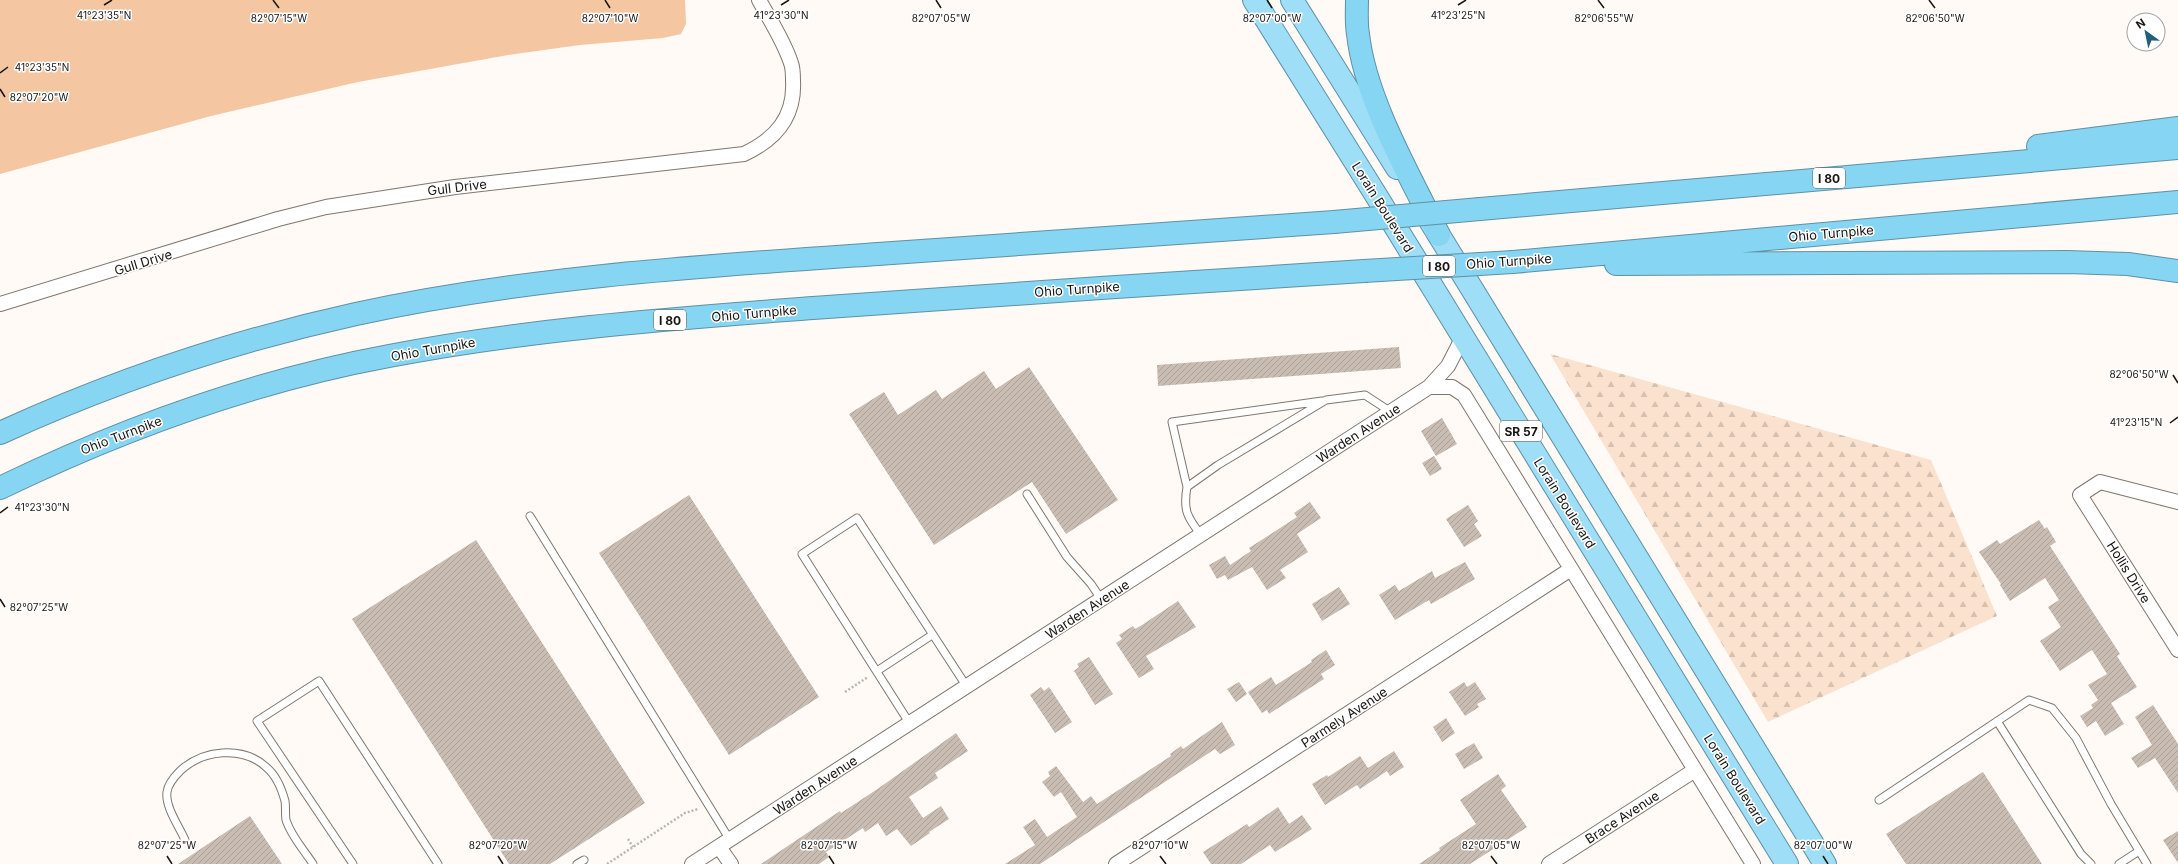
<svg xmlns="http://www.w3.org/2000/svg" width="2178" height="864" viewBox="0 0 2178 864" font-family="Inter,sans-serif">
<defs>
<pattern id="forest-firs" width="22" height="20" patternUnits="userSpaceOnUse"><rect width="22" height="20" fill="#fbe2ce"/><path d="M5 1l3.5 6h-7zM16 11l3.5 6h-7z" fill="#d6c1b0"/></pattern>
<pattern id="building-hatch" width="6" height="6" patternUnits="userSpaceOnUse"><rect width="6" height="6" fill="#c8bcb3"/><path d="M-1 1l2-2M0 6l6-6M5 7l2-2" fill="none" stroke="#aba199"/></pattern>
</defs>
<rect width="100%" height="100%" fill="#fffaf6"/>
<path fill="url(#forest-firs)" d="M1550,354L1931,460L1997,616L1768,722Z"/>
<path fill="#f4c7a2" d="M0,0H685L686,24L681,34L663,38L580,45L508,55L358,82L211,116L0,174Z"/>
<path fill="url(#building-hatch)" d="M1399,347L1401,368L1158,386L1157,365Z
M1029,367L1118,500L1066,534L1032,482L934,545L849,414L884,392L898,415L936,390L942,399L984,371L996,389Z
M1442,418L1457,444L1436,456L1421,431Z
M1434,456L1442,469L1430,476L1422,463Z
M689,495L819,697L729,755L599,553Z
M1310,502L1321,518L1297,534L1308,552L1280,570L1286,578L1267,590L1252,567L1228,580L1225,575L1217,579L1209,565L1225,556L1230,565L1251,551L1249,548L1297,517L1294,513Z
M1468,505L1478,521L1474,524L1482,536L1464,547L1446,519Z
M2039,520L2045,529L2047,527L2056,542L2050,546L2120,654L2117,656L2137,687L2111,703L2124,724L2105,736L2096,721L2087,727L2080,716L2093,708L2091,705L2098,700L2088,685L2107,674L2092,650L2060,671L2040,641L2061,627L2048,607L2059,600L2045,578L2010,601L2000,585L2001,584L1979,552L1997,540L2000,544Z
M476,540L645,803L550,864H509L352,619Z
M1465,562L1475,579L1431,604L1429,600L1395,620L1379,595L1395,585L1399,591L1432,571L1435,578Z
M1339,587L1350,604L1322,621L1312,604Z
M1178,601L1196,627L1146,656L1154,669L1139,678L1116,643L1122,639L1119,635L1133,626L1135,629L1142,625Z
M1326,650L1335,665L1321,674L1324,679L1269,714L1267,710L1262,713L1248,692L1271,677L1276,685L1312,662L1311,660Z
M1089,657L1113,694L1095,705L1074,671L1079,667L1077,664Z
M1239,682L1247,694L1236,702L1227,689Z
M1464,682L1467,687L1475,682L1486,699L1477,704L1479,707L1465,716L1449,692Z
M1041,687L1044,691L1049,687L1072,722L1055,733L1030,695Z
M2153,705L2178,744V793L2155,758L2138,768L2131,758L2152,745L2135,717Z
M1446,718L1455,733L1442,742L1433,727Z
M1222,722L1235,745L1220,754L1215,749L1040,864H1005L1035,845L1023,827L1035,819L1047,837L1077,817L1061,792L1054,797L1042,782L1050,776L1048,772L1056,766L1083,802L1091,796L1097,804L1171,756L1170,754L1181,746L1183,749Z
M956,733L968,751L935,773L938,778L909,797L923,818L941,806L949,819L929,832L930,833L911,846L897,829L886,836L878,823L865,832L863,828L826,852L829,857L819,864H761L840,811L841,813L879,788Z
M1474,743L1483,758L1464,769L1455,754Z
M1394,751L1404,767L1390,776L1387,771L1360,789L1357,785L1325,805L1312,784L1327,775L1328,777L1360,756L1368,768Z
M1983,772L2042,864H1906L1886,834Z
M1498,774L1506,786L1501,790L1527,827L1470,864H1419L1440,850L1439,848L1476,824L1460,800Z
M1278,807L1289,824L1302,815L1312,829L1275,852L1270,845L1241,864H1211L1203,852L1247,824L1249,827Z
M250,816L282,864H178Z
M2178,831V863L2163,840Z"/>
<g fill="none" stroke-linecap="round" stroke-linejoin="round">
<defs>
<path id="service" d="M1187,487L1172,422L1322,401
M1027,494L1067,557L1091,584L1101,599
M530,516L730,840
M1201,535C1187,517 1183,510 1187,487L1218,465L1326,400L1365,395L1391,412
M877,671L932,635
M1997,721L2081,854L2091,864
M910,724L802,554L857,518L967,687
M1879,800L2029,700L2052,708L2076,738L2111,804L2147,864
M185,840C179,826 165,807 167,792C168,784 175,776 180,771C202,750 242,745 266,767C276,775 282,790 285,801C286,807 285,814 286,820C291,836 304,850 313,864
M353,864L257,721L319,681L438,864
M577,864L584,860
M2119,864L2139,851"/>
<path id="minor" d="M0,304L278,219L326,207L455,187L744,154C776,139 795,117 793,81C793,75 793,68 791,63C784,41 770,20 759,0
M1429,387H1452L1464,395L1753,864
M2178,502L2100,482L2080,495L2178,650
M719,847L731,864
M692,864L1429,387L1448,366L1463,337
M1116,864L1571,569
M1549,864L1695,770"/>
<path id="trunk" d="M1254,0L1374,192L1787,864
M1292,0L1397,168
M1429,219L1825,864"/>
<path id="motorway" d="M1357,0C1357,11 1356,23 1358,34C1365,99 1410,176 1439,235
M2038,146L2178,128
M1480,209L2178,148
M1513,262L2178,202
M1616,264L2067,262L2128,264L2178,271
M0,433C114,381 233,341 356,314C526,277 704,266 878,254C1030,243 1182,233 1334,222
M0,488C124,428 254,381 389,356C529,329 671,319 813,308C997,294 1180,283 1364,271"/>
</defs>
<use href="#service" stroke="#81766d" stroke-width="9"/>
<use href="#minor" stroke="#81766d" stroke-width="16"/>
<use href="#trunk" stroke="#5f91a4" stroke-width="24"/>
<use href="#motorway" stroke="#5f91a4" stroke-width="24"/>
<path stroke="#bab5b1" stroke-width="2.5" stroke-dasharray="2 2" stroke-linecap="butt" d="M845,692L868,677
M628,839L633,847
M607,864L685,813L698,809"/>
<use href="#service" stroke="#fff" stroke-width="7"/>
<use href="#minor" stroke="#fff" stroke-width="14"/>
<use href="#trunk" stroke="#9edef6" stroke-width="22"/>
<use href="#motorway" stroke="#85d5f3" stroke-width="22"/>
<defs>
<path id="motorway-bridge" d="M1334,222L1480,209
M1364,271L1513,262"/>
</defs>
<use href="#motorway-bridge" stroke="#5f91a4" stroke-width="24" stroke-linecap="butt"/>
<use href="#motorway-bridge" stroke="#85d5f3" stroke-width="22"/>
</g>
<path fill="none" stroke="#181411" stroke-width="1.5" d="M273,0L279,8M605,0L610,8M936,0L941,8M1267,0L1272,8M1598,0L1604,8M1929,0L1935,8M104,5L112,0M781,5L789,0M1458,5L1466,0M0,73L8,67M0,89L5,97M2173,375L2178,383M2170,423L2178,417M0,513L8,507M0,599L5,607M167,856L172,864M498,856L503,864M829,856L834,864M1160,856L1166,864M1491,856L1497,864M1823,856L1828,864"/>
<g text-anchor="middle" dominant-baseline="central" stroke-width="3" stroke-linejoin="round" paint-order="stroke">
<g fill="#fff" stroke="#5d5a58" stroke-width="1">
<rect x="1813" y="168" width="32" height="20" rx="3"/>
<rect x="1423" y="256" width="32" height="20" rx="3"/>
<rect x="654" y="310" width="32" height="20" rx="3"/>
<rect x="1500" y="421" width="42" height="20" rx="3"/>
</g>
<g font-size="12" font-weight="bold" fill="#181411">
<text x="1829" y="178">I 80</text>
<text x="1439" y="266">I 80</text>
<text x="670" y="320">I 80</text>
<text x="1521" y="431">SR 57</text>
</g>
<g font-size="13" fill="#181411" stroke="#fff">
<text transform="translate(457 187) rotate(-7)">Gull Drive</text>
<text transform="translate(1383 207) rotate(58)">Lorain Boulevard</text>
<text transform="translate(1831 233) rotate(-5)">Ohio Turnpike</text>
<text transform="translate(1509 261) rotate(-4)">Ohio Turnpike</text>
<text transform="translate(143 262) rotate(-17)">Gull Drive</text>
<text transform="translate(1077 289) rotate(-4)">Ohio Turnpike</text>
<text transform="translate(754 313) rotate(-5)">Ohio Turnpike</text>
<text transform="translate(433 349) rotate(-10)">Ohio Turnpike</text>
<text transform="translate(1358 433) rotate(-33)">Warden Avenue</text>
<text transform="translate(121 435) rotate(-21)">Ohio Turnpike</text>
<text transform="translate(1565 503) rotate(58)">Lorain Boulevard</text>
<text transform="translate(2129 572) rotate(58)">Hollis Drive</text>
<text transform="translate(1087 609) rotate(-33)">Warden Avenue</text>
<text transform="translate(1344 717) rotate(-33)">Parmely Avenue</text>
<text transform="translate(1735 779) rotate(58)">Lorain Boulevard</text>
<text transform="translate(815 785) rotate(-33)">Warden Avenue</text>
<text transform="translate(1622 817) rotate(-33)">Brace Avenue</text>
</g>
</g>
<g font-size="10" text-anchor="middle" fill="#181411" stroke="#fff" stroke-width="3" stroke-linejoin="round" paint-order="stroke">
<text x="104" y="19">41°23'35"N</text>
<text x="1458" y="19">41°23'25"N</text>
<text x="781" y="19">41°23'30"N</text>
<text x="279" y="22">82°07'15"W</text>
<text x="610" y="22">82°07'10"W</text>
<text x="941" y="22">82°07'05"W</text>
<text x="1272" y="22">82°07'00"W</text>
<text x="1935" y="22">82°06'50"W</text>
<text x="1604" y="22">82°06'55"W</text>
<text x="42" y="71">41°23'35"N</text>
<text x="39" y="101">82°07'20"W</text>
<text x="2139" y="378">82°06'50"W</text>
<text x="2136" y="426">41°23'15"N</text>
<text x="42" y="511">41°23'30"N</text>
<text x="39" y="611">82°07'25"W</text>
<text x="167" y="849">82°07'25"W</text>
<text x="498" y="849">82°07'20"W</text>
<text x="829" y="849">82°07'15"W</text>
<text x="1160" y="849">82°07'10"W</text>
<text x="1491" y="849">82°07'05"W</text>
<text x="1823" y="849">82°07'00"W</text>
</g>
<g transform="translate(2146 32) rotate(327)"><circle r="19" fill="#ffffff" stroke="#a3a1a0"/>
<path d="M0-3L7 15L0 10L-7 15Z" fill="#216076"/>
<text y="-6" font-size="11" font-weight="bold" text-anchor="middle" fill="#181411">N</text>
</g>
</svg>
